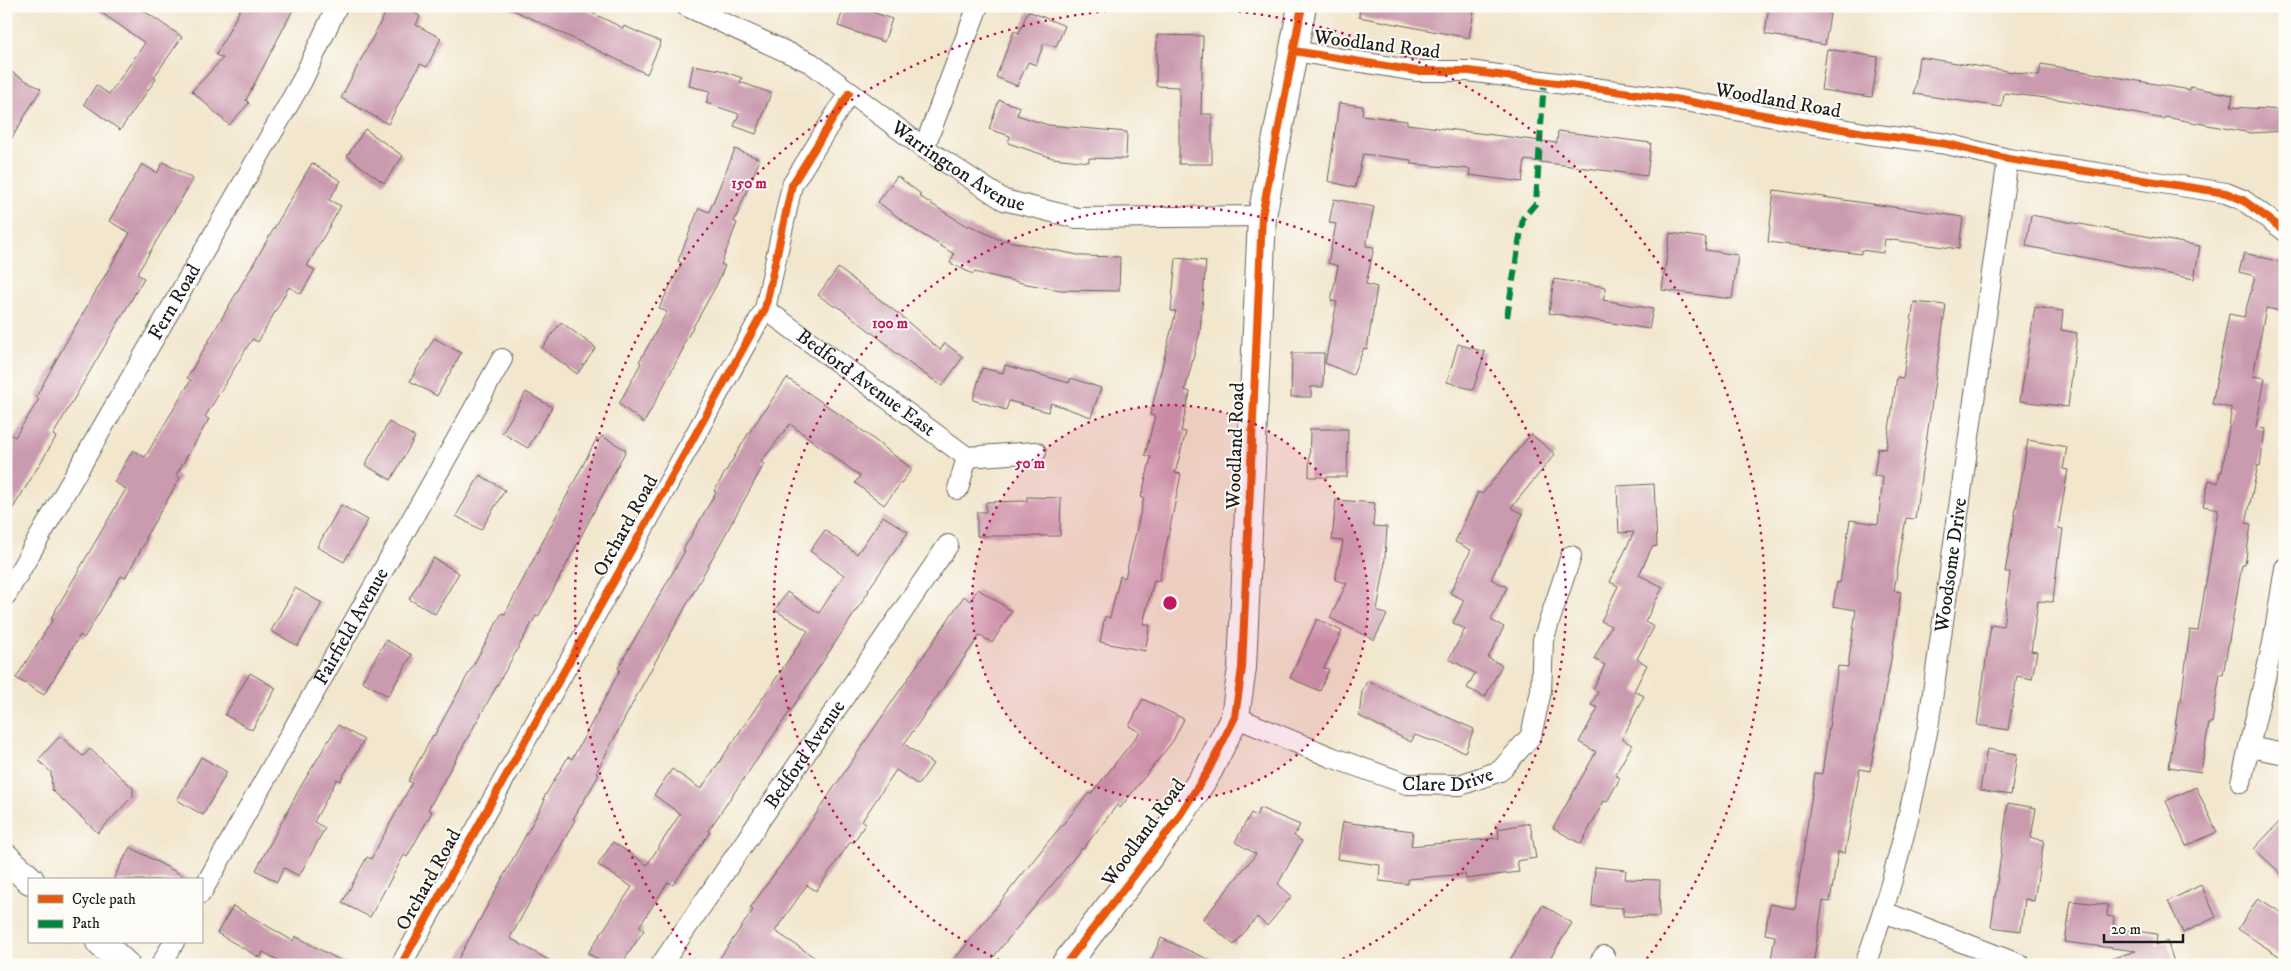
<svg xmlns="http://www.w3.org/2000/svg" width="2291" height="971" viewBox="0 0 2291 971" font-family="'IM FELL DW Pica',serif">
<rect width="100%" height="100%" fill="#fdfcf7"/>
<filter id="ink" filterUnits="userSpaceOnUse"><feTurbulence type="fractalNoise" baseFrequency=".02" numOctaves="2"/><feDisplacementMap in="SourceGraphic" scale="10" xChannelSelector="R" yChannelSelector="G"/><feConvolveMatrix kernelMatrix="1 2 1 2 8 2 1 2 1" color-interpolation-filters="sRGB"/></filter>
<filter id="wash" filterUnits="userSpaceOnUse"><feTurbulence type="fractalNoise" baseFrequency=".0096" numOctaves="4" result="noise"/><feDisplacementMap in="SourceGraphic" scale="20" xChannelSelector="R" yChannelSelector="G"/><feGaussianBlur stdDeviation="1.12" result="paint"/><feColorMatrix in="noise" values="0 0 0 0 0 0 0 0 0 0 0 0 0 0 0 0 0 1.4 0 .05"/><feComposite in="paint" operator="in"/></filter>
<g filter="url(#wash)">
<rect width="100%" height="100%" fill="#f2e6cd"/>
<g id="blocks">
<path fill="#ca9aae" d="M92,6H137L182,37L154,77L156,79L120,130L84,104L96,85L109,94L145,43Z
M242,6H295L246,100L249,103L229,125L192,91L223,58L216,55Z
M389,6H401L420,16L416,25L441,38L427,67L420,64L388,124L341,98Z
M505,6H578L623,28L624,26L661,42L647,74Z
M844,6H856L892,19L884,42L838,26Z
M1360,6H1475L1469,38L1359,17Z
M1769,6H1819L1831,8L1825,45L1765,34Z
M1028,11L1065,26L1056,47L1044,43L1036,65L1028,62L1017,86L996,77L1014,31L1019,33Z
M1157,35L1203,36L1201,114H1212V164H1179V87L1156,86Z
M1827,49L1878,57L1872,97L1821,90Z
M1919,57L2039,76L2041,64L2190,90V87L2233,95L2231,107L2285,110V131L2251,133L2165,117L2164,119L2063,100L2004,93L2002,107L1914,94Z
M693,65L720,70L742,78L740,82L771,93L756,134L734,126L739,114L706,103L710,91L689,86Z
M6,69L41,89L6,148Z
M999,100L1020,107L1017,115L1048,125L1127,132L1126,159L1089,158V162L1053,158L1008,143L1010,136L989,129Z
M1339,103L1363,106L1362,115L1407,121V124L1557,143L1558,131L1651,143L1647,176L1525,160L1522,182L1469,175L1470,169L1411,164V160L1363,154L1355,188L1328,181Z
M365,129L403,156L384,183L347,156Z
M735,149L760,159L734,222L737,223L721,264L725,266L716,286L682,347H684L644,423L619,404L641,363L639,362L667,312L659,308L682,263L678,261L699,208L709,212Z
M163,162L193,179L137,274L144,278L53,435L56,437L6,520V432L15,437L39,399L36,397L65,344L130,233L109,221L142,164L157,173Z
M312,163L341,181L329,200L341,206L307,266L315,270L301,294L289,287L258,342L252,339L205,417L209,419L176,475L180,478L145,538L147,539L125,578L121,576L84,638L80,635L44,695L16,678L53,619L51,618L126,489L114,482L133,450L145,457L191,380L187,378Z
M897,176L921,194L919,196L968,227L969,225L998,239L1083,256L1120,257L1119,291L1060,290L1027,284L974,272L973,274L950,263L954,254L915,230L878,202Z
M1774,190L1963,217L1959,249L1885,239L1883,253L1861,250V254L1768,242Z
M1334,199L1374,207L1366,246L1374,247L1366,284L1377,287L1367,349L1364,348L1353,375L1325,363L1337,302L1331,301L1338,266L1328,263L1336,224L1329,223Z
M2031,215L2200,246L2194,279L2026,246Z
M1670,233L1706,238L1705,250L1738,255L1732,299L1662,290Z
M2244,253L2285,263V292L2280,311L2266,308L2253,376L2265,378L2256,427L2265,429L2260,466L2258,465L2246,523L2251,524L2245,565H2242L2223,675L2220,674L2212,723H2209L2201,772L2169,767L2179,700L2181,701L2190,630L2198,631L2218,509L2203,506L2209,480L2218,483L2220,472H2222L2232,408L2212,404L2229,314L2244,317L2255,276L2239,272Z
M1176,258L1206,261L1200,332L1185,390L1190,392L1181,431L1186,432L1175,473L1181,474L1159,581L1154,580L1143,624L1150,625L1145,651L1100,642L1105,616L1110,618L1120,576L1125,578L1144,498H1141L1151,457L1145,455L1155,416L1150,415L1176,311H1171Z
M838,268L900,315L940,350L945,343L963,357L942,386L906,361L887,346L888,345L836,305L835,307L818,295Z
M1554,279L1606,287L1603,300L1653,309L1649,329L1549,313Z
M1914,302L1946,305L1915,519L1906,518L1894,591L1901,592L1892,654L1870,771L1860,769L1845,853L1838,852L1830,902L1823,901L1813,965H1770L1775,936L1765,934L1770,904L1795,909L1815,773L1822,774L1838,666L1848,667L1856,610L1833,606L1837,582L1840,583L1850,520L1878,524L1883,477L1874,476L1878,448L1886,449L1897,377L1903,378Z
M2035,307L2063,311L2061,330L2077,333L2068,407L2020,401Z
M561,322L596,348L577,374L542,348Z
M434,338L461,353L437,396L410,381Z
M1458,344L1485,352L1473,390L1447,382Z
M1292,353H1324L1323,387H1311V397H1291Z
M1005,365L1069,383L1071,378L1101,388L1091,417L1051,403L1048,412L1009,401L1006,410L973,400L982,368L1003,373Z
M787,378L859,428L912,469L884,505L855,483L860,476L790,424L761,462L764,464L637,695L596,773L599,775L573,819L575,820L510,938L557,965H455L545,800L543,799L568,757L572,759L596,715L620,670L618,668L685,551L683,550L716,492L714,491L748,434Z
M526,392L552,407L528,448L502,433Z
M389,422L415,437L391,480L365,465Z
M1310,429H1348L1347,477H1309Z
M1531,434L1555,454L1511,508L1523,514L1491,579L1507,587L1491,620L1504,627L1488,658L1502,665L1485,697L1467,688L1475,673L1449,659L1465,629L1453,623L1464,600L1450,593L1471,550L1455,542L1478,492L1482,494Z
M602,436L626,450L551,594L538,617L536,616L448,773L428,810L432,812L407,857L404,855L370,917L342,903L367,857L371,859L412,783L408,781L433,735L434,736L502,613L505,614L597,438L599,440Z
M2028,440L2067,447L2063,469L2068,470L2058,528L2063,529L2059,558L2058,557L2053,602L2038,601L2031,651L2037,652L2032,679L2017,676L2008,730L1977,725L1991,624L2003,626L2010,572H2005Z
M480,475L505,490L481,530L456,516Z
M1654,484L1657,546L1652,547L1639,575L1663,587L1645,622L1654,627L1637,659L1647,665L1634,691L1644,696L1622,739L1632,745L1615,775L1620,778L1607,802L1604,801L1581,844L1553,828L1596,752L1579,742L1598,708L1591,705L1598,692L1593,689L1605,665L1594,659L1611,626L1601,621L1618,586L1610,582L1634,532L1619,533L1617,486Z
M1027,497L1061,498L1060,536H977V512H986V502L1027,501Z
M1336,500L1375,503L1373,526L1387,527L1384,571L1377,610L1387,615L1374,640L1330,618L1347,583L1335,580L1343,541L1332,540Z
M341,505L368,520L344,562L317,547Z
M883,516L908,532L868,590L869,591L793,707L708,831L710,832L673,885L668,882L639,927L644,930L621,965H606L588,953L632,887L598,865L613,842L647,865L680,814L654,795L672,769L701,789L808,631L775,610L787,592L819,613L844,575L810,551L825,530L857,554Z
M433,558L459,573L435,614L409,599Z
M295,588L322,603L298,646L271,631Z
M978,589L1012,611L992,643L980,635L904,744L933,764L918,785L896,770L862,821L866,823L853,843L851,841L816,891L807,885L775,931L826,965H715L753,910L750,908L795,845L964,596L970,601Z
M1317,619L1342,631L1324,668L1329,669L1320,691L1290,678Z
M386,640L412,655L388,696L362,681Z
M250,673L276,688L252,730L225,715Z
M1367,681L1474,729L1465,752L1415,735L1411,742L1359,716L1362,692Z
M1143,699L1184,719L1173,741L1120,808L1117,805L1083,849L1082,848L987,965H950L1048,842L1089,793L1091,794L1140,732L1129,726Z
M338,725L364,740L340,781L337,779L314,822L325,828L299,876L284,868L277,882L256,870L301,786Z
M60,736L83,756L90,749L133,788V796L98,833L52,790L51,772L38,760Z
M1987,749L2017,754L2011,795L1980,790Z
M201,757L227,772L203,815L177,800Z
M2196,787L2217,832L2186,846L2166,801Z
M2008,803L2036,808L2031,838L2044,840L2034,901L2025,899L2021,931L1991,927Z
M1260,808L1300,825L1294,836L1302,841L1278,884L1292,896L1267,926L1257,917L1234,945L1203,919L1256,854L1235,842L1251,813L1256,816Z
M2285,816V877L2254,849Z
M1343,822L1413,831L1411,846L1499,838L1498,829L1530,823L1536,858L1517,861L1519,872L1466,879L1465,874L1408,879V884L1379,881L1380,865L1337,859Z
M130,847L152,859L191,880H113Z
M1595,867L1626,870L1625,879L1660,880L1659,917L1623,916V908L1592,906Z
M2201,885L2216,917L2183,933L2168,901Z
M2258,898L2285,915V960L2238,929Z
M2071,901L2108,905L2107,916L2114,917L2113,928L2157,934L2156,945L2167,941L2175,965H2107V960L2136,951L2065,942Z
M1543,905L1572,923L1546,965H1507Z
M233,906L293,941L295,936L349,965H287L263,952L260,958L217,933Z
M1161,938L1221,965H1149Z"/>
</g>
</g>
<g filter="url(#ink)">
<use href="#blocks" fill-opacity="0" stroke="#67635a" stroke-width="1"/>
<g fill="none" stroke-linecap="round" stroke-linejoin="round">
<defs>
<g id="street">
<path id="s1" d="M686,6L811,63L924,148L1004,200L1077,218L1262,216"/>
<path d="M1294,51L1416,71H1469L1674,99L1870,134L1947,144L2008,159L2226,193L2243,200L2285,231"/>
<path d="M924,148L978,6"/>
<path id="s2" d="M765,309L967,457L1036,452"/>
<path d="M958,489L967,457"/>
<path id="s3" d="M6,595L302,81L337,6"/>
<path id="s4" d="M1235,717L1331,757L1407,784L1460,785L1500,771L1531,736L1541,691L1543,640L1571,556"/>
<path d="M2249,747L2285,754"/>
<path d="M2241,782L2273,643L2285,568"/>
<path id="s5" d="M201,893L502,359"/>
<path d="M1884,912L2021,965"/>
<path d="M161,965L174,942"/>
<path d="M401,965L765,309L792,185L849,93"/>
<path id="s6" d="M661,965L948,545"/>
<path d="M1598,965L1604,956"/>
<path id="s7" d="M1865,965C1893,888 1911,808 1928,728L2008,159"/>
</g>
<path id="secondary" d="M1065,965L1176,821L1208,771L1235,717L1242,668L1262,216L1302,6"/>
<path id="primary" d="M6,858L30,880
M100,942L125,965"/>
</defs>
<use href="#street" stroke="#67635a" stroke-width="22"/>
<use href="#secondary" stroke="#67635a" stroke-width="30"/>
<use href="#primary" stroke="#67635a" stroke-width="30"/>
<use href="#street" stroke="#fff" stroke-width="20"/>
<use href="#secondary" stroke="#fff" stroke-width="28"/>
<use href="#primary" stroke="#fff" stroke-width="28"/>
<path stroke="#00873e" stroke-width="6" stroke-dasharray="12 6" stroke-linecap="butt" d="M1507,317L1523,218L1536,203L1544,80"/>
<defs>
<path id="cycleway" d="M1294,51L1416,71H1469L1674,99L1870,134L1947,144L2008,159L2226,193L2243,200L2285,231
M401,965L765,309L792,185L849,93
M1065,965L1176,821L1208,771L1235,717L1242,668L1262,216L1302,6"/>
</defs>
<use href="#cycleway" stroke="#fdfcf7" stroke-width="11"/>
<use href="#cycleway" stroke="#e8590c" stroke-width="8"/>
</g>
</g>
<circle cx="1170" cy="603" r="198" fill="#c2185b" fill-opacity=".12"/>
<g fill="none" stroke="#c2185b" stroke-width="2.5" stroke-dasharray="2.5 5">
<circle cx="1170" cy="603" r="198"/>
<path d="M1006 963A396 396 0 1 1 1334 963"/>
<path d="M695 961A595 595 0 1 1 1645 961"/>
</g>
<g text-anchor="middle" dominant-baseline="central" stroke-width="4" stroke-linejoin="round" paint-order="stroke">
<g font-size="20" fill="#1c1c1c" stroke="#fdfcf7">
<text transform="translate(1377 45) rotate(7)">Woodland Road</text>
<text transform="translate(1778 101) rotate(10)">Woodland Road</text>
<text stroke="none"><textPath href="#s1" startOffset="318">Warrington Avenue</textPath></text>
<text stroke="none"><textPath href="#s3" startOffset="338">Fern Road</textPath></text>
<text stroke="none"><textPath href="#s2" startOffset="125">Bedford Avenue East</textPath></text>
<text transform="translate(1236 446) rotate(-88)">Woodland Road</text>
<text transform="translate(626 526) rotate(-61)">Orchard Road</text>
<text stroke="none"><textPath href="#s7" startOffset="410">Woodsome Drive</textPath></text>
<text stroke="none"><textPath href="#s5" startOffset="306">Fairfield Avenue</textPath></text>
<text stroke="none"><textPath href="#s6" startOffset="255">Bedford Avenue</textPath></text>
<text stroke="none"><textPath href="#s4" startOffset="226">Clare Drive</textPath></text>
<text transform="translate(1144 833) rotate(-54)">Woodland Road</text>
<text transform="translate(429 880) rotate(-61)">Orchard Road</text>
</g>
</g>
<circle cx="1170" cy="603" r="8" fill="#c2185b" stroke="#fdfcf7" stroke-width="2.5"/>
<g font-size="15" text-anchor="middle" font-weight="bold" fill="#c2185b" stroke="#fdfcf7" stroke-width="4" stroke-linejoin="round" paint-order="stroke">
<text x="749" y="188">150 m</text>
<text x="890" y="328">100 m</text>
<text x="1030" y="468">50 m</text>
</g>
<rect width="2291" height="971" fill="none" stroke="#fdfcf7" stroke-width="25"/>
<rect x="28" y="878" width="175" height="65" fill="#fdfcf7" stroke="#a3a29f"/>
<rect x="38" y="895" width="25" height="8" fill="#e8590c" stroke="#a3a29f"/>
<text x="72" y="904" font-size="15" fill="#1c1c1c">Cycle path</text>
<rect x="38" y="920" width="25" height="8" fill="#00873e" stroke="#a3a29f"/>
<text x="72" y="928" font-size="15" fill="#1c1c1c">Path</text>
<path d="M2104 934v8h79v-8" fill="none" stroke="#1c1c1c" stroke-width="2.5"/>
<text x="2111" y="934" font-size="15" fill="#1c1c1c" stroke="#fdfcf7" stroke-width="4" paint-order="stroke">20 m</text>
</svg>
